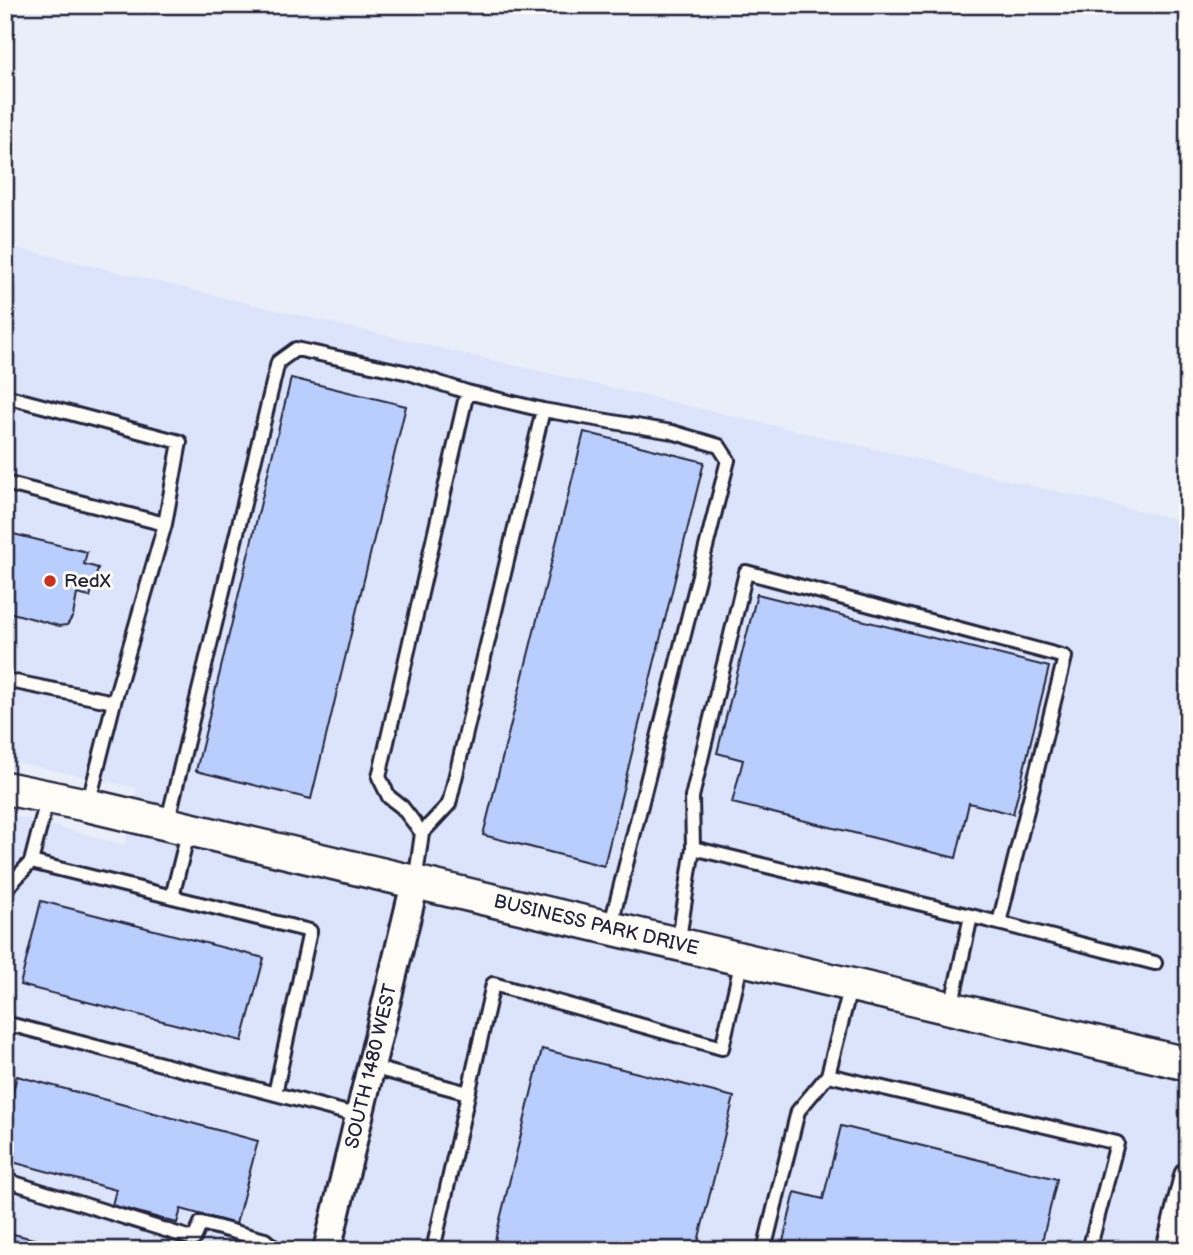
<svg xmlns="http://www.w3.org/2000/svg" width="1193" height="1255" viewBox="0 0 1193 1255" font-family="'Balsamiq Sans',sans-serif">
<rect width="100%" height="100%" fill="#e9eef9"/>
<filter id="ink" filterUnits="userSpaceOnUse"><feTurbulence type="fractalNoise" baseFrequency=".0143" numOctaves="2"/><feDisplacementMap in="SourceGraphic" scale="14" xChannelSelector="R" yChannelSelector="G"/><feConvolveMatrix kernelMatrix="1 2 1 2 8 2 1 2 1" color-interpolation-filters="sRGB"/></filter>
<g filter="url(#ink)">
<path fill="#dbe4fa" d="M5,245L255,305L1188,522V1250H5V813L125,845L137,788L5,760Z"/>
<path fill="#b9cefd" stroke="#22223b" stroke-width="2" d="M291,378L406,406L311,799L196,771Z
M584,432L704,462L604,866L483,835Z
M5,532L87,552L84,564L98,568L90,597L77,594L73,616L67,625L59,626L5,611Z
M757,594L1049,667L1013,814L969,803L956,858L732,803L743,760L717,753Z
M41,901L264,958L242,1041L20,985Z
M542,1049L734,1097L696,1250H533L495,1240Z
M17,1076L258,1141L236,1224L181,1209L177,1223L112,1205L116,1190L5,1160V1121Z
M841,1126L1057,1179L1040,1250H781L795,1192L823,1199Z
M5,1232L50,1243L48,1250H5Z"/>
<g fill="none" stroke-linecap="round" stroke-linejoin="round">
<defs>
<path id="service" d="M5,396L180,442L165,524L114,702
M543,410L672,432L719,446L728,460L610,928
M5,483L165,524
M5,680L114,702L88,805
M167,824L278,362L296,349L409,373L467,392
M693,848L692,797L746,572L1065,657L999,923
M31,862L310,931L275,1094
M415,883L422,833L449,804L543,410L467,392L379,777L389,797L402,807L422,833
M5,890L31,862L48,796
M172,897L189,829
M971,916L1155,963
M678,945L693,848L971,916L951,1008
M851,985L828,1075L1117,1143L1089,1250
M5,1023L359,1116
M371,1067L468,1093
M5,1180L194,1239L201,1223L265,1240L277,1250
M433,1250L493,984L722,1048L742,960
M764,1250L798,1111L828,1075"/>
<g id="minor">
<path id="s1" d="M327,1250L415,883"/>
<path d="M1170,1250L1188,1176"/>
</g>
<g id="tertiary">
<path id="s2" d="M5,788L87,805L1188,1064"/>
</g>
</defs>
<use href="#service" stroke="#22223b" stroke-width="18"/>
<use href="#minor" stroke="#22223b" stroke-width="32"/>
<use href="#tertiary" stroke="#22223b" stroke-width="37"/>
<use href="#service" stroke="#fdfcf7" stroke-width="12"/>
<use href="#minor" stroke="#fdfcf7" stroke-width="26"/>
<use href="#tertiary" stroke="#fdfcf7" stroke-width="32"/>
</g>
</g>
<circle fill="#c8321e" stroke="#fdfcf7" stroke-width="2.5" cx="50" cy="581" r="7"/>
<g text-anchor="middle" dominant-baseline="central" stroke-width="6" stroke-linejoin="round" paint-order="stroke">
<g font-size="19" fill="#22223b" stroke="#fdfcf7" text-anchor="start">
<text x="64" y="581">RedX</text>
</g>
<g font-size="19" fill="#22223b" stroke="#fdfcf7">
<text stroke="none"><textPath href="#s2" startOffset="607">BUSINESS PARK DRIVE</textPath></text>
<text stroke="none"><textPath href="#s1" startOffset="189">SOUTH 1480 WEST</textPath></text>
</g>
</g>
<rect width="1193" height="1255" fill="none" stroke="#fdfcf7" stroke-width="28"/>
<rect x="14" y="14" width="1165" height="1227" fill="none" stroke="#22223b" stroke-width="2.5" filter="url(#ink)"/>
</svg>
